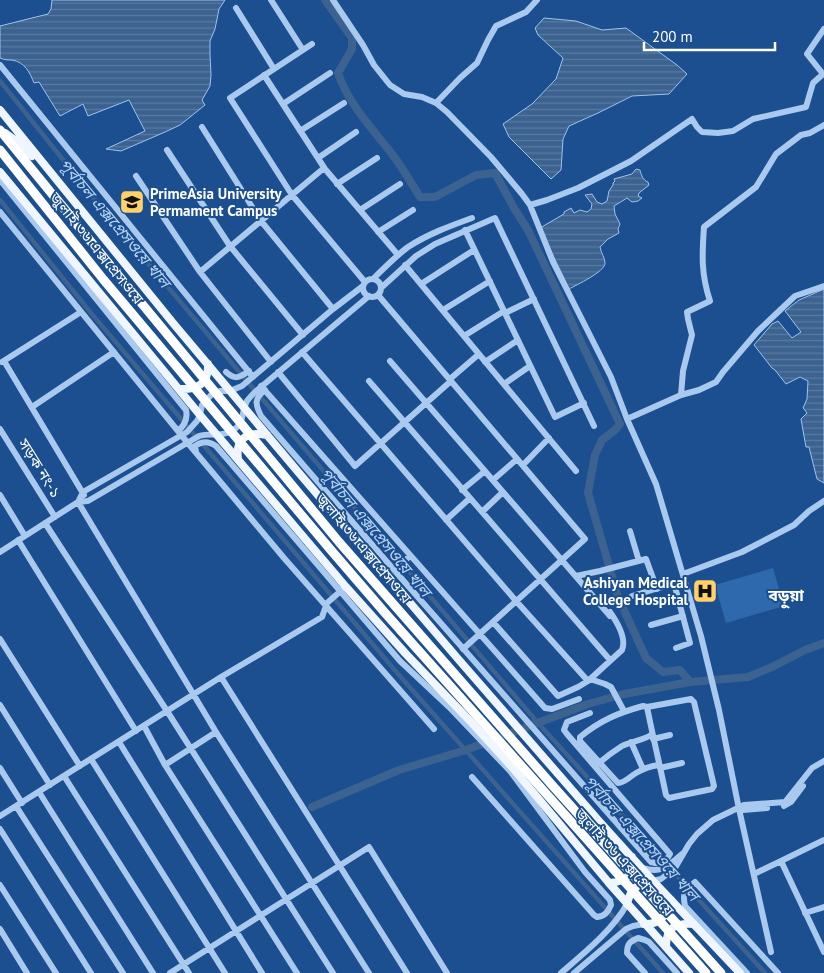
<svg xmlns="http://www.w3.org/2000/svg" width="824" height="973" viewBox="0 0 824 973" font-family="'PT Sans','Noto Sans Bengali',sans-serif">
<defs>
<pattern id="water-rules" width="6" height="5" patternUnits="userSpaceOnUse" patternTransform="scale(1.25)"><rect width="6" height="5" fill="#3c6290"/><path d="M0 2.5h6" fill="none" stroke="#597aa1"/></pattern>
</defs>
<rect width="100%" height="100%" fill="#1b4f8f"/>
<path fill="#2e69ad" d="M773,568L784,606L726,623L715,585Z"/>
<path fill="url(#water-rules)" stroke="#9cc4f0" d="M52,0H225L219,9L215,29L210,41V55L211,75L210,86L202,100L205,105L180,125L165,132L121,151L106,149L145,131L129,100L88,116L83,104L60,116L39,82L34,83C30,73 25,62 12,60C7,60 5,60 0,58V26L48,14L51,9Z
M544,18L576,21L602,30L626,28L677,65L687,74L669,94L632,96L598,113L569,126L563,139L561,170L551,179L509,137L503,124L532,104L556,79L563,58L538,35L535,28Z
M636,169L640,170C641,174 643,181 648,182L649,185L639,193L638,196L642,198L638,201L632,202L627,198L614,206L615,214L620,224L618,229L619,233L608,239L600,247C601,253 605,258 605,263C605,272 576,285 569,289L540,228L564,214V212L571,208L574,213L580,210L587,212L591,209L592,204L585,195L592,194L597,202L602,204L607,201L609,191L613,185V183L615,181L614,179L632,174Z
M824,289V483L817,479L809,447H806L801,419L807,413L804,409L803,408L807,399L808,381L800,377L786,384L775,370L772,368L754,345L772,324L778,321L792,338L801,332L785,311L799,300Z"/>
<g fill="none" stroke-linecap="round" stroke-linejoin="round">
<path stroke="#3c6290" stroke-width="4.5" d="M0,81L104,211L252,387L538,723L665,862
M0,200L91,313L399,675L663,973
M670,868L765,973"/>
<path stroke="#3c6290" stroke-width="8" d="M325,0L352,38V49L338,73C349,105 372,128 392,154C403,168 411,183 420,197H435L476,175L495,173L514,208L528,230L620,424L615,430L602,440L595,455L588,493L618,597L646,658L663,672L680,670L690,682
M503,736L588,704L624,694L690,682L748,677L774,666L805,650L824,643
M312,807L399,770L466,750L490,741"/>
<path stroke="#a9c9ee" stroke-width="6" d="M271,0L303,50
M333,0L363,45L374,65L390,85L404,94L422,97L436,103L447,112L491,157L522,194L530,205L553,262L611,377L627,419L656,484L701,636L719,710L739,809L771,952
M236,8L274,69
M312,44L230,98L292,195L365,282
M0,65L253,377
M264,75L325,169L398,255
M436,103L460,78L477,63L488,40L496,26L526,12L537,0
M283,104L330,73
M202,127L261,221L333,309
M300,131L344,103
M167,150L230,246L303,335
M318,158L356,132
M136,176L200,272L271,362
M0,180L186,410C188,419 185,425 178,431
M337,184L377,158
M530,205L547,200L578,188L631,161L692,119L697,127L702,132L718,133L733,131L753,119L806,107L813,83L823,74L807,54L824,29
M360,210L400,184
M0,212L182,436L284,558L434,729
M465,230L555,417L584,403
M378,232L413,210
M405,265L576,471
M200,272L324,168
M374,278C385,267 396,256 408,247C428,234 450,226 472,218
M363 288a9 9 0 1 1 18 0a9 9 0 1 1-18 0Z
M421,284L474,250
M382,287L416,256L435,244L495,218L594,426
M378,295L585,539L463,649
M443,310L490,281
M505,313L534,299
M464,336L504,311
M302,352L516,601L588,681
M4,361L84,495
M390,361L610,616
M2,362L81,312
M485,362L518,340
M226,372C235,380 239,378 249,371
M278,372L355,466L451,381
M450,379L479,354
M369,381L610,660
M504,384L530,366
M261,386L545,708L552,709L579,699
M265,390C254,399 255,404 261,416L394,570L651,862
M681,395L683,371L692,335L688,319L687,312L710,301C701,274 702,255 704,227L756,187L776,154L801,135L810,133L824,125
M32,407L114,352
M627,419L681,395L699,390L716,382L723,372L758,331L795,296L824,286
M0,429L55,517
M196,452L195,446C203,441 208,441 216,446L400,661L449,707L510,771L585,872L610,900L611,905C608,912 605,916 597,917L594,915L472,777
M523,465L549,438
M493,480L517,459
M462,490L485,471
M0,495L25,536
M78,502L216,732L369,973
M78,502L83,492L187,432L197,421L200,415L202,405L212,394L220,391H230L242,386L333,309L363,286
M482,512L503,492
M446,520L470,498
M45,523L167,711L333,973
M630,531L639,561
M18,540L136,731
M0,552L78,502L88,501L199,436C208,433 218,436 227,433C246,426 240,415 247,401C249,398 252,395 255,392L369,296
M394,570L410,556
M683,574L742,552L794,525L809,511L824,501
M576,576L600,571L646,559L657,589
M632,596L672,584L675,587L690,643L676,648
M493,622L558,696L578,687L588,681L622,650C627,638 617,622 610,612
M651,625L683,616
M0,639L80,766
M221,677L407,973
M590,679L605,684L611,687L624,711
M0,705L50,785
M647,707C653,737 660,766 666,795L669,798L712,789L714,786L694,702L691,699L647,707L643,706C618,713 601,720 580,737V741L618,783C625,783 629,777 636,773C643,769 651,766 659,765
M590,713L567,722L564,730L567,734L670,854C666,862 658,866 650,861
M144,726L165,765L297,973
M653,739L670,735
M119,742L262,973
M631,742L643,769
M91,759L225,973
M599,763C606,757 614,751 622,746C631,741 646,740 652,734
M165,765L216,732
M0,768L22,803
M660,768L682,763
M64,776L189,973
M39,792L153,973
M16,806L123,973
M784,806L791,802L803,786
M739,809L743,810L767,808
M0,816L221,677L322,617L327,603L343,589
M0,829L91,973
M824,840L781,861L824,952
M642,868C664,874 667,866 682,854
M754,874L781,861
M653,881L661,879L675,868L689,844L697,834L713,820L744,805L785,802L812,768L824,761
M0,885L56,973
M805,913L824,907
M0,929L27,973
M170,973L369,847L447,973
M561,973C583,954 613,930 627,904
M574,973L626,929L633,926L644,924
M645,973L627,953C627,943 630,942 638,938L645,940L649,942L677,973
M747,973L685,906C682,892 685,890 695,882L778,973"/>
<path stroke="#f0f6ff" stroke-width="8" d="M0,110L173,323L299,473L459,660L599,821L653,881L740,973
M5,133L16,141L32,156
M0,172L200,415L346,587L406,654L472,723L512,767L609,883L689,973
M179,389C197,390 209,384 208,364
M238,459C235,438 248,431 267,435
M609,883C626,882 634,875 632,857
M627,904C631,887 637,885 653,881
M644,924C660,925 668,914 671,900
M666,947C666,927 675,923 693,924"/>
<path stroke="#fff" stroke-width="9" d="M0,130L114,270L339,542L552,785L721,973
M0,150L103,279L330,549L386,614L706,973"/>
</g>
<defs>
<symbol id="university-square" viewBox="-11 -11 22 22"><rect x="-9" y="-9" width="18" height="18" rx="4" fill="#ffd166" stroke="#1b4f8f"/><path d="M0-5L7-2L0 1L-7-2ZM-4 1L0 2.5L4 1V4Q0 6-4 4Z" fill="#111"/></symbol>
<symbol id="hospital-square" viewBox="-11 -11 22 22"><rect x="-9" y="-9" width="18" height="18" rx="4" fill="#ffd166" stroke="#1b4f8f"/><path d="M-5-5h3v3.5h4V-5h3V5h-3V1.5h-4V5h-3Z" fill="#111"/></symbol>
</defs>
<g fill-rule="evenodd">
<use href="#university-square" x="118" y="188" width="28" height="28"/>
<use href="#hospital-square" x="691" y="577" width="28" height="28"/>
</g>
<g text-anchor="middle" dominant-baseline="central" stroke-width="4" stroke-linejoin="round" paint-order="stroke">
<g font-size="15" font-weight="bold" fill="#fff" stroke="#1b4f8f" text-anchor="start">
<text x="150" y="193">PrimeAsia University<tspan x="150" dy="17">Permament Campus</tspan></text>
<text x="688" y="582" text-anchor="end">Ashiyan Medical<tspan x="688" dy="17">College Hospital</tspan></text>
</g>
<g font-size="15" fill="#fff" stroke="#1b4f8f">
<text transform="translate(97 248) rotate(51)">জুলাই ৩৬ এক্সপ্রেসওয়ে</text>
<text transform="translate(40 468) rotate(58)">সড়ক নং-১</text>
<text transform="translate(364 548) rotate(50)">জুলাই ৩৬ এক্সপ্রেসওয়ে</text>
<text transform="translate(625 862) rotate(48)">জুলাই ৩৬ এক্সপ্রেসওয়ে</text>
</g>
<g font-size="16" font-style="italic" fill="#b5d3f5" stroke="#1b4f8f">
<text transform="translate(115 223) rotate(50)">পূর্বাচল এক্সপ্রেসওয়ে খাল</text>
<text transform="translate(376 532) rotate(50)">পূর্বাচল এক্সপ্রেসওয়ে খাল</text>
<text transform="translate(642 838) rotate(48)">পূর্বাচল এক্সপ্রেসওয়ে খাল</text>
</g>
<g font-size="16" font-weight="bold" fill="#fff" stroke="#1b4f8f">
<text x="786" y="595">বড়ুয়া</text>
</g>
</g>
<path d="M644 42v8h131v-8" fill="none" stroke="#ffffff" stroke-width="2.5"/>
<text x="652" y="42" font-size="15" fill="#ffffff" stroke="#1b4f8f" stroke-width="4" paint-order="stroke">200 m</text>
</svg>
